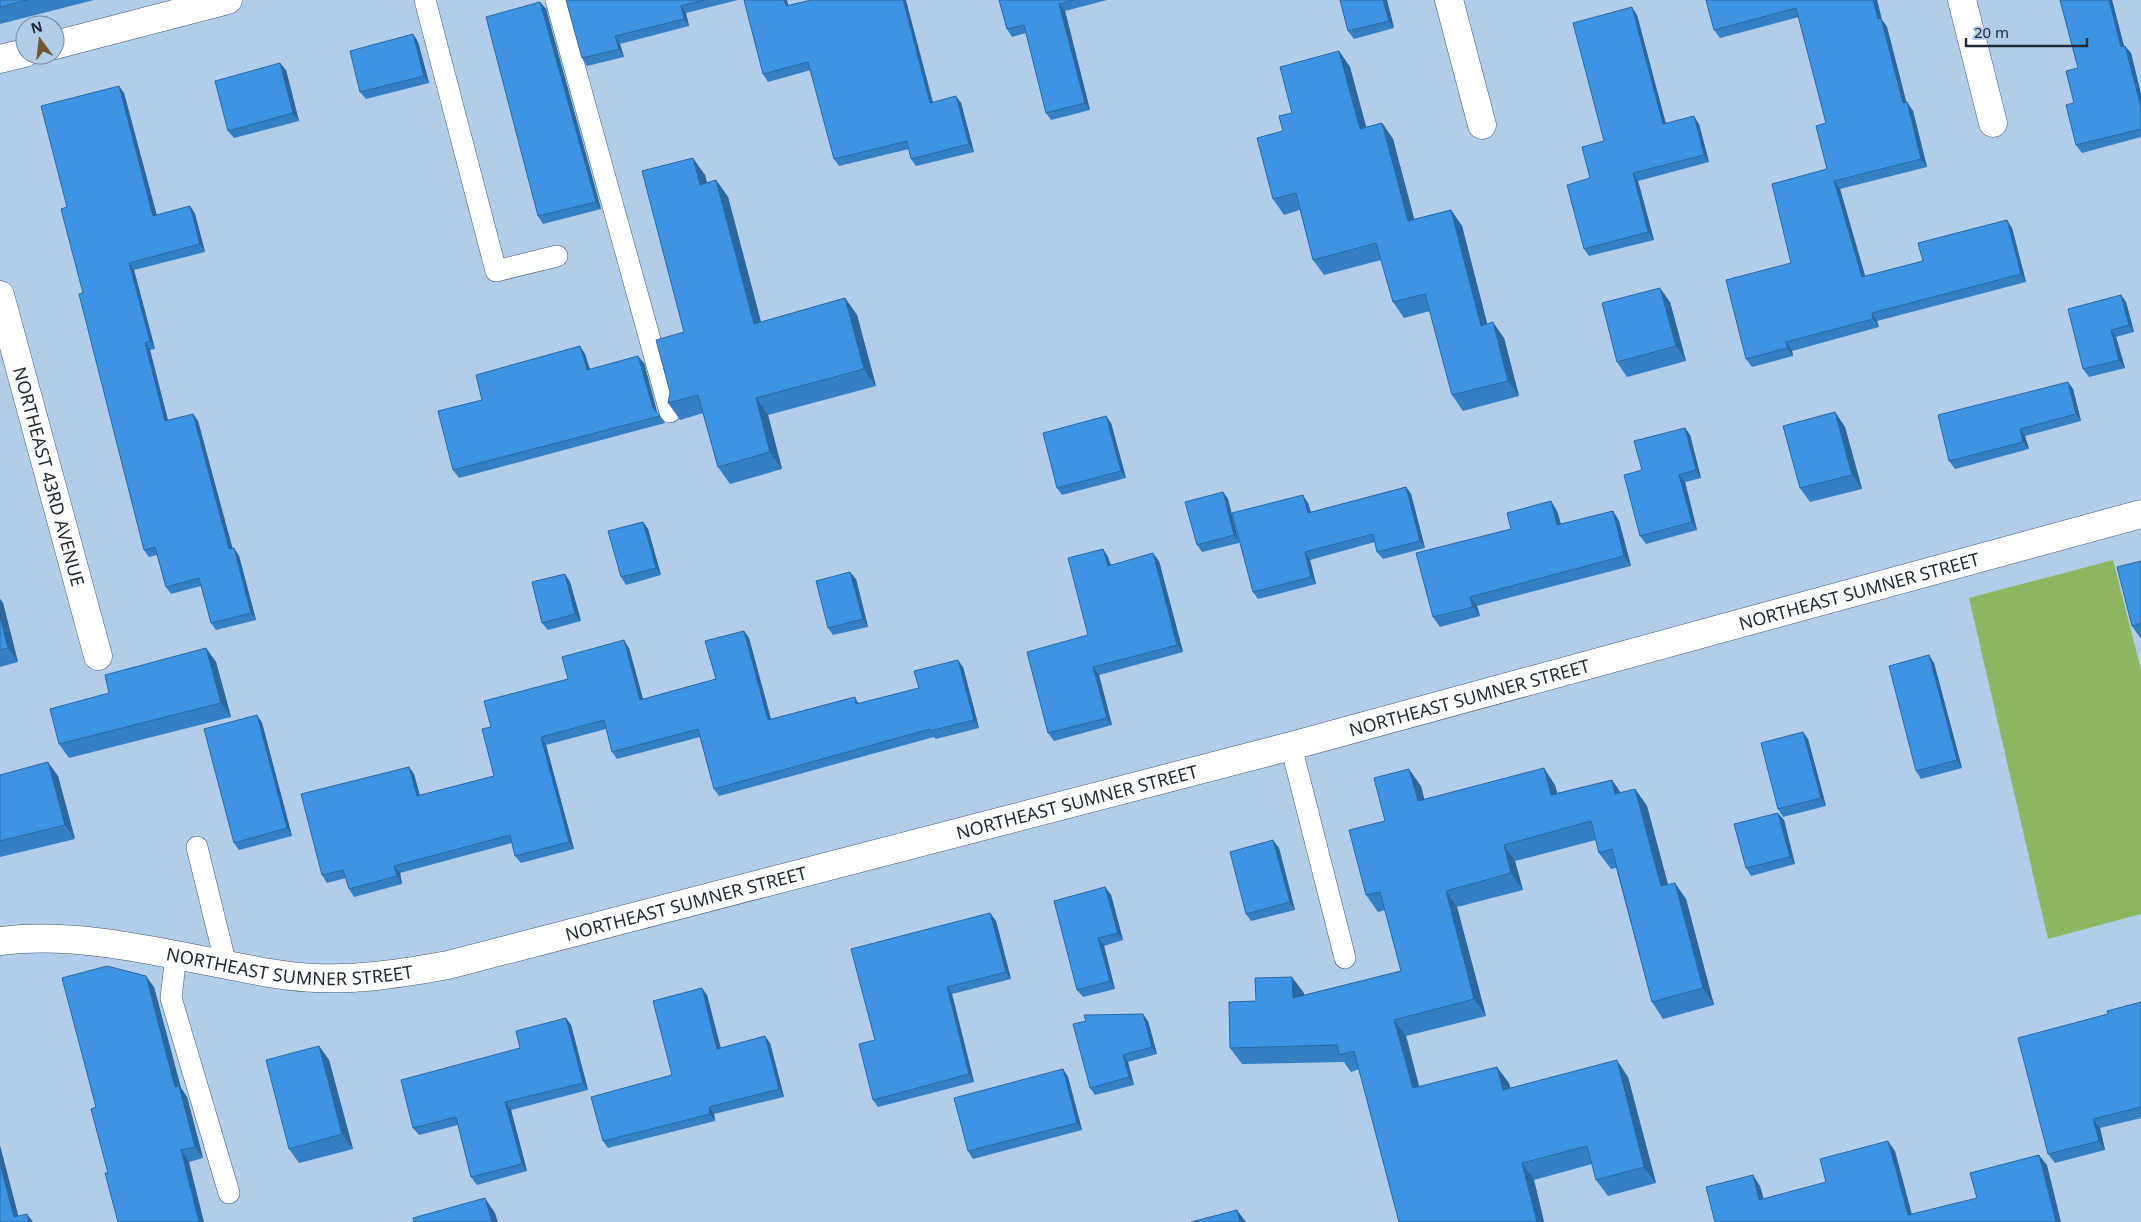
<svg xmlns="http://www.w3.org/2000/svg" width="2141" height="1222" viewBox="0 0 2141 1222" font-family="'Noto Sans',sans-serif">
<rect width="100%" height="100%" fill="#b1cdea"/>
<path fill="#8db660" d="M2113,560L2141,670V914L2048,939L1969,598Z"/>
<g fill="none" stroke-linecap="round" stroke-linejoin="round">
<defs>
<path id="lane" d="M425,0L496,271L557,256
M556,0L670,412
M1291,746L1345,958
M197,847L226,965
M176,955L171,998L229,1193"/>
<g id="street">
<path d="M1449,0L1482,125"/>
<path d="M1962,0L1993,123"/>
<path d="M55,45L228,0"/>
<path d="M0,59L25,53"/>
<path id="s1" d="M0,295L98,656"/>
<path id="s2" d="M0,941C75,932 149,950 222,964C253,970 284,977 316,978C360,980 404,973 448,965L1291,746L2141,514"/>
</g>
</defs>
<use href="#lane" stroke="#415973" stroke-width="22"/>
<use href="#street" stroke="#415973" stroke-width="29"/>
<use href="#lane" stroke="#fff" stroke-width="21"/>
<use href="#street" stroke="#fff" stroke-width="28"/>
</g>
<path fill="#357fc4" d="M0,0H94L0,24Z
M566,0H738L686,13L689,26L620,44L624,57L587,66L582,58Z
M999,0H1107L1065,11L1090,110L1051,120L1046,113L1026,33L1012,37L1007,29Z
M1340,0H1387L1394,28L1354,39L1348,31Z
M1706,0H1877L1882,20L1887,27L1906,102L1913,111L1927,167L1840,189L1865,276L1923,261L2012,228L2026,282L1877,321L1879,327L1792,351L1793,356L1752,367L1746,359L1791,263L1827,169L1826,123L1799,17L1720,38L1714,30Z
M2112,0L2124,46L2131,53L2141,94V137L2082,153L2076,145L2074,103L2078,68Z
M540,2L546,9L601,209L543,224L538,216Z
M789,6L933,102L961,103L974,152L916,166L911,159L909,149L839,166L834,159L811,70L768,82L763,74Z
M1637,15L1666,124H1699L1709,162L1638,181L1654,240L1589,256L1584,249L1604,141Z
M413,34L418,42L429,83L366,99L360,92Z
M1339,51L1350,67L1366,127L1382,123L1393,139L1414,219L1451,210L1462,226L1487,324L1504,338L1519,396L1463,411L1452,395L1430,311L1404,318L1393,302L1381,260L1324,275L1313,260L1300,210L1284,215L1273,199L1283,131L1292,113Z
M286,70L299,121L234,138L228,131Z
M124,93L156,215L190,206L195,214L205,252L134,270L155,349L150,350L168,420L193,414L198,421L232,549L234,548L239,556L256,620L216,630L211,623L201,586L171,594L166,587L157,555L149,557L144,550L67,207Z
M705,175L707,183L716,180L728,197L761,322L845,298L857,315L876,386L768,415L782,469L730,484L718,467L703,413L680,420L668,403L684,332Z
M2121,295L2126,302L2134,332L2116,337L2125,368L2089,377L2083,369Z
M1670,302L1686,361L1627,377L1617,362Z
M585,354L590,369L644,363L657,413L665,423L459,478L453,470L482,400Z
M2068,382L2073,389L2081,421L2025,436L2029,449L1955,469L1949,461Z
M1835,412L1845,427L1862,489L1810,502L1800,488Z
M1106,416L1111,423L1126,478L1062,495L1057,488Z
M1685,428L1690,435L1701,478L1685,482L1697,530L1646,544L1640,536L1642,470Z
M1406,487L1411,494L1425,548L1383,559L1377,552L1375,542L1310,560L1316,584L1258,599L1253,592L1308,503L1311,512Z
M1223,492L1228,499L1239,543L1202,552L1197,545Z
M1551,501L1557,511L1561,524L1613,511L1619,521L1631,566L1477,606L1480,616L1440,627L1433,617L1511,529Z
M643,522L648,529L661,575L626,585L621,577Z
M1103,549L1108,557L1111,565L1159,561L1183,652L1099,675L1112,725L1054,741L1048,733L1088,635Z
M2141,561V639L2132,626Z
M565,574L570,582L581,621L548,630L542,623Z
M856,579L868,627L833,635L828,628Z
M0,599L3,603L18,662L0,667Z
M744,631L749,638L771,719L855,697L859,704L919,688L963,667L979,728L936,739L934,737L719,796L714,789L700,737L617,759L612,752L606,729L546,745L574,849L521,863L515,856L512,843L400,873L402,884L354,897L349,889L346,878L327,883L322,875L409,767L414,774L420,795L494,776L491,727L568,679L629,648L643,699L716,679Z
M206,648L216,662L231,717L69,758L59,744L109,693Z
M1934,663L1962,768L1921,779L1916,771Z
M257,715L262,723L292,836L239,850L234,843Z
M1808,739L1826,806L1783,817L1778,809Z
M0,775L58,776L75,839L0,857Z
M1612,780L1621,793L1635,789L1647,806L1668,885L1686,899L1714,1005L1663,1019L1652,1002L1616,868L1611,869L1599,853L1596,840L1515,861L1523,890L1457,907L1486,1016L1406,1036L1419,1087L1509,1083L1510,1088L1628,1077L1656,1183L1608,1196L1596,1180L1592,1164L1534,1180L1544,1222H1399L1359,1069L1351,1072L1344,1062L1242,1064L1230,1048L1256,1001L1304,993V995L1401,971L1385,910L1378,912L1366,895L1385,821L1421,786L1424,799L1555,785L1557,793Z
M1784,820L1795,864L1751,876L1746,868Z
M1279,848L1295,910L1251,921L1246,914Z
M1105,887L1111,895L1123,940L1104,946L1115,989L1083,997L1077,990Z
M990,913L996,921L1011,979L952,994L974,1082L878,1107L873,1100L875,1040Z
M154,987L181,1088L187,1097L203,1158L189,1162L108,1173L96,1107Z
M707,995L720,1048L770,1043L784,1097L714,1114L715,1121L608,1148L603,1141L672,1075Z
M2141,1002V1118L2100,1128L2105,1150L2055,1163L2048,1154Z
M566,1018L571,1025L588,1090L511,1110L527,1171L477,1185L471,1177L458,1125L419,1135L413,1128L520,1048Z
M1148,1021L1157,1054L1128,1062L1134,1085L1095,1095L1090,1088Z
M319,1046L329,1060L353,1149L299,1163L289,1149Z
M1063,1069L1068,1077L1082,1130L973,1159L968,1151Z"/>
<path fill="#2b68a0" d="M784,0H787L791,14L786,6Z
M903,0H906L935,110L930,103Z
M1383,0H1387L1394,28L1389,21Z
M1873,0H1877L1882,20L1887,27L1909,112L1903,103L1878,19Z
M2109,0H2112L2126,54L2121,47Z
M540,2L546,9L601,209L596,202Z
M1059,4L1065,11L1090,110L1085,103Z
M681,6L686,13L689,26L684,19Z
M1632,7L1637,15L1668,132L1663,124Z
M413,34L418,42L429,83L424,76Z
M615,36L620,44L624,57L619,49Z
M2125,46L2131,53L2141,94V107Z
M1339,51L1350,67L1371,145L1360,129Z
M280,63L286,70L299,121L293,113Z
M119,86L124,93L159,223L153,216Z
M956,96L961,103L974,152L969,144Z
M1907,102L1913,111L1927,167L1921,159Z
M1694,116L1699,124L1709,162L1704,155Z
M1382,123L1393,139L1419,237L1408,221Z
M693,158L705,175L712,202L700,185Z
M1633,173L1638,181L1654,240L1648,232Z
M716,180L728,197L766,341L754,324Z
M1834,181L1840,189L1868,286L1862,277Z
M190,206L195,214L205,252L200,244Z
M1451,210L1462,226L1492,342L1481,326Z
M2007,220L2012,228L2026,282L2021,274Z
M129,263L134,270L155,349L150,341Z
M1660,288L1670,302L1686,361L1676,346Z
M2121,295L2126,302L2134,332L2129,325Z
M845,298L857,315L876,386L864,369Z
M1872,313L1877,321L1879,327L1873,319Z
M1493,322L1504,338L1519,396L1508,381Z
M2111,330L2116,337L2125,368L2119,360Z
M1786,342L1792,351L1793,356L1787,348Z
M145,343L150,350L170,429L165,421Z
M580,346L585,354L592,377L587,370Z
M638,356L644,363L658,415L653,408Z
M2068,382L2073,389L2081,421L2076,414Z
M756,398L768,415L782,469L770,452Z
M1835,412L1845,427L1862,489L1852,475Z
M193,414L198,421L235,557L229,549Z
M1106,416L1111,423L1126,478L1121,471Z
M1685,428L1690,435L1701,478L1696,470Z
M2020,429L2025,436L2029,449L2023,442Z
M1679,475L1685,482L1697,530L1692,522Z
M1406,487L1411,494L1425,548L1420,541Z
M1223,492L1228,499L1239,543L1234,535Z
M1303,495L1308,503L1313,520L1308,513Z
M1551,501L1557,511L1564,535L1557,525Z
M1613,511L1619,521L1631,566L1624,556Z
M643,522L648,529L661,575L656,568Z
M234,548L239,556L256,620L251,613Z
M1103,549L1108,557L1113,573L1108,566Z
M1305,552L1310,560L1316,584L1311,577Z
M1153,553L1159,561L1183,652L1177,645Z
M850,572L856,579L868,627L863,619Z
M565,574L570,582L581,621L575,614Z
M1470,597L1477,606L1480,616L1473,607Z
M0,599L3,603L18,662L8,648L0,616Z
M744,631L749,638L773,727L768,720Z
M624,640L629,648L645,707L640,700Z
M206,648L216,662L231,717L221,703Z
M1929,655L1934,663L1962,768L1957,760Z
M958,660L963,667L979,728L974,720Z
M1093,667L1099,675L1112,725L1107,718Z
M257,715L262,723L292,836L287,828Z
M1803,732L1808,739L1826,806L1821,798Z
M541,737L546,745L574,849L569,842Z
M48,762L58,776L75,839L65,825Z
M409,767L414,774L422,804L417,796Z
M1544,768L1555,785L1562,811L1551,795Z
M1409,769L1421,786L1429,817L1418,801Z
M1612,780L1623,797L1615,794Z
M1635,789L1647,806L1673,903L1661,886Z
M1778,813L1784,820L1795,864L1790,857Z
M1273,840L1279,848L1295,910L1290,902Z
M1504,845L1515,861L1523,890L1511,873Z
M394,866L400,873L402,884L397,876Z
M1675,883L1686,899L1714,1005L1703,988Z
M1105,887L1111,895L1123,940L1118,933Z
M1446,891L1457,907L1486,1016L1474,999Z
M990,913L996,921L1011,979L1006,972Z
M1098,938L1104,946L1115,989L1110,981Z
M146,976L154,987L181,1088L187,1097L203,1158L195,1147L175,1087Z
M1292,977L1304,993L1305,1014L1293,998Z
M947,987L952,994L974,1082L969,1074Z
M702,988L707,995L723,1056L717,1049Z
M1143,1014L1148,1021L1157,1054L1152,1047Z
M566,1018L571,1025L588,1090L583,1083Z
M1394,1020L1406,1036L1424,1105L1413,1088Z
M765,1036L770,1043L784,1097L779,1089Z
M319,1046L329,1060L353,1149L342,1134Z
M1123,1055L1128,1062L1134,1085L1129,1077Z
M1617,1060L1628,1077L1656,1183L1644,1167Z
M1497,1067L1509,1083L1515,1106L1503,1090Z
M1063,1069L1068,1077L1082,1130L1077,1123Z
M505,1102L511,1110L527,1171L522,1164Z
M709,1107L714,1114L715,1121L710,1114Z
M2093,1119L2100,1128L2105,1150L2099,1141Z
M1888,1141L1895,1151L1914,1222L1908,1215Z
M0,1145L20,1222L14,1217L0,1164Z
M181,1150L189,1162L204,1222H199Z
M2039,1155L2047,1165L2061,1222H2056Z
M1522,1163L1534,1180L1544,1222H1537Z
M1753,1175L1760,1186L1767,1210L1759,1200Z
M485,1198L495,1213L498,1222H492Z
M1237,1210L1246,1222H1240Z
M27,1214L33,1222H29Z"/>
<path fill="#3e94e4" stroke="#2b68a0" d="M0,0H27L0,7Z
M566,0H704L681,6L684,19L615,36L619,49L582,58Z
M744,0H784L786,6L811,0H903L930,103L956,96L969,144L911,159L907,141L834,159L808,62L763,74Z
M999,0H1074L1059,4L1085,103L1046,113L1024,25L1007,29Z
M1340,0H1383L1389,21L1348,31Z
M1706,0H1873L1878,19L1881,18L1903,103L1907,102L1921,159L1834,181L1862,277L1923,261L1918,243L2007,220L2021,274L1872,313L1873,319L1786,342L1787,348L1746,359L1726,280L1791,263L1772,184L1827,169L1816,126L1826,123L1796,8L1714,30Z
M2060,0H2109L2121,47L2125,46L2141,107V129L2076,145L2066,105L2074,103L2066,71L2078,68Z
M540,2L596,202L538,216L486,17Z
M1632,7L1663,124L1694,116L1704,155L1633,173L1648,232L1584,249L1567,185L1590,178L1582,147L1604,141L1573,23Z
M413,34L424,76L360,92L350,51Z
M1339,51L1360,129L1382,123L1408,221L1451,210L1481,326L1493,322L1508,381L1452,395L1425,294L1393,302L1376,243L1313,260L1296,193L1273,199L1257,138L1283,131L1279,116L1292,113L1280,67Z
M280,63L293,113L228,131L215,81Z
M119,86L153,216L190,206L200,244L129,263L150,341L145,343L165,421L193,414L229,549L234,548L251,613L211,623L199,578L166,587L155,547L144,550L79,294L83,293L61,209L67,207L41,106Z
M693,158L700,185L716,180L754,324L845,298L864,369L756,398L770,452L718,467L698,395L668,403L670,392L656,340L684,332L642,171Z
M1660,288L1676,346L1617,362L1602,303Z
M2121,295L2129,325L2111,330L2119,360L2083,369L2068,309Z
M580,346L587,370L638,356L653,408L660,416L453,470L438,411L482,400L476,375Z
M2068,382L2076,414L2020,429L2023,442L1949,461L1938,415Z
M1835,412L1852,475L1800,488L1783,426Z
M1106,416L1121,471L1057,488L1043,433Z
M1685,428L1696,470L1679,475L1692,522L1640,536L1624,475L1642,470L1634,441Z
M1406,487L1420,541L1377,552L1373,534L1305,552L1311,577L1253,592L1232,513L1303,495L1308,513Z
M1223,492L1234,535L1197,545L1185,502Z
M1551,501L1557,525L1613,511L1624,556L1470,597L1473,607L1433,617L1416,553L1511,529L1507,513Z
M643,522L656,568L621,577L608,531Z
M1103,549L1108,566L1153,553L1177,645L1093,667L1107,718L1048,733L1027,652L1088,635L1068,558Z
M2141,561V623L2132,626L2117,567Z
M850,572L863,619L828,628L816,581Z
M565,574L575,614L542,623L532,582Z
M0,616L8,648L0,650Z
M744,631L768,720L855,697L856,704L919,688L914,671L958,660L974,720L930,731V729L714,789L698,729L612,752L604,720L541,737L569,842L515,856L510,835L394,866L397,876L349,889L343,870L322,875L301,794L409,767L417,796L494,776L482,729L491,727L484,701L568,679L562,657L624,640L640,700L716,679L705,641Z
M206,648L221,703L59,744L50,709L109,693L105,675Z
M1929,655L1957,760L1916,771L1889,666Z
M257,715L287,828L234,843L204,729Z
M1803,732L1821,798L1778,809L1761,743Z
M48,762L65,825L0,841V775Z
M1544,768L1551,795L1612,780L1615,794L1635,789L1661,886L1675,883L1703,988L1652,1002L1612,849L1599,853L1591,821L1504,845L1511,873L1446,891L1474,999L1394,1020L1413,1088L1497,1067L1503,1090L1617,1060L1644,1167L1596,1180L1587,1146L1522,1163L1537,1222H1399L1354,1051L1339,1055L1337,1045L1230,1048L1229,1002L1256,1001L1255,978L1292,977L1293,998L1401,971L1380,892L1366,895L1349,830L1385,821L1374,778L1409,769L1418,801Z
M1778,813L1790,857L1746,868L1734,824Z
M1273,840L1290,902L1246,914L1230,852Z
M1105,887L1118,933L1098,938L1110,981L1077,990L1054,901Z
M990,913L1006,972L947,987L969,1074L873,1100L859,1044L875,1040L851,949Z
M107,966L146,976L175,1087L179,1086L195,1147L181,1150L199,1222H118L105,1173H108L91,1109L96,1107L62,978Z
M702,988L717,1049L765,1036L779,1089L709,1107L710,1114L603,1141L591,1097L672,1075L653,1001Z
M2141,1002V1107L2093,1119L2099,1141L2048,1154L2018,1038L2108,1014L2107,1011Z
M1143,1014L1152,1047L1123,1055L1129,1077L1090,1088L1073,1024L1086,1021L1084,1015Z
M566,1018L583,1083L505,1102L522,1164L471,1177L456,1117L413,1128L401,1080L520,1048L516,1031Z
M319,1046L342,1134L289,1149L266,1060Z
M1063,1069L1077,1123L968,1151L954,1098Z
M1888,1141L1908,1215L1977,1198L1970,1173L2039,1155L2056,1222H1715L1706,1187L1753,1175L1759,1200L1826,1182L1820,1159Z
M0,1164L14,1217L27,1214L29,1222H0Z
M485,1198L492,1222H414L413,1218Z
M1237,1210L1240,1222H1191Z"/>
<g text-anchor="middle" dominant-baseline="central" stroke-width="4" stroke-linejoin="round" paint-order="stroke">
<g font-size="18" fill="#202b36" stroke="#b1cdea">
<text stroke="none"><textPath href="#s1" startOffset="188">NORTHEAST 43RD AVENUE</textPath></text>
<text stroke="none"><textPath href="#s2" startOffset="1912">NORTHEAST SUMNER STREET</textPath></text>
<text stroke="none"><textPath href="#s2" startOffset="1508">NORTHEAST SUMNER STREET</textPath></text>
<text stroke="none"><textPath href="#s2" startOffset="1102">NORTHEAST SUMNER STREET</textPath></text>
<text stroke="none"><textPath href="#s2" startOffset="698">NORTHEAST SUMNER STREET</textPath></text>
<text stroke="none"><textPath href="#s2" startOffset="292">NORTHEAST SUMNER STREET</textPath></text>
</g>
</g>
<g transform="translate(40 40) rotate(345)"><circle r="24" fill="#b1cdea" stroke="#778ca2"/>
<path d="M0-4L9 19L0 12L-9 19Z" fill="#76542c"/>
<text y="-8" font-size="14" font-weight="bold" text-anchor="middle" fill="#202b36">N</text>
</g>
<path d="M1966 38v8h121v-8" fill="none" stroke="#202b36" stroke-width="2.5"/>
<text x="1974" y="38" font-size="15" fill="#202b36" stroke="#b1cdea" stroke-width="4" paint-order="stroke">20 m</text>
</svg>
